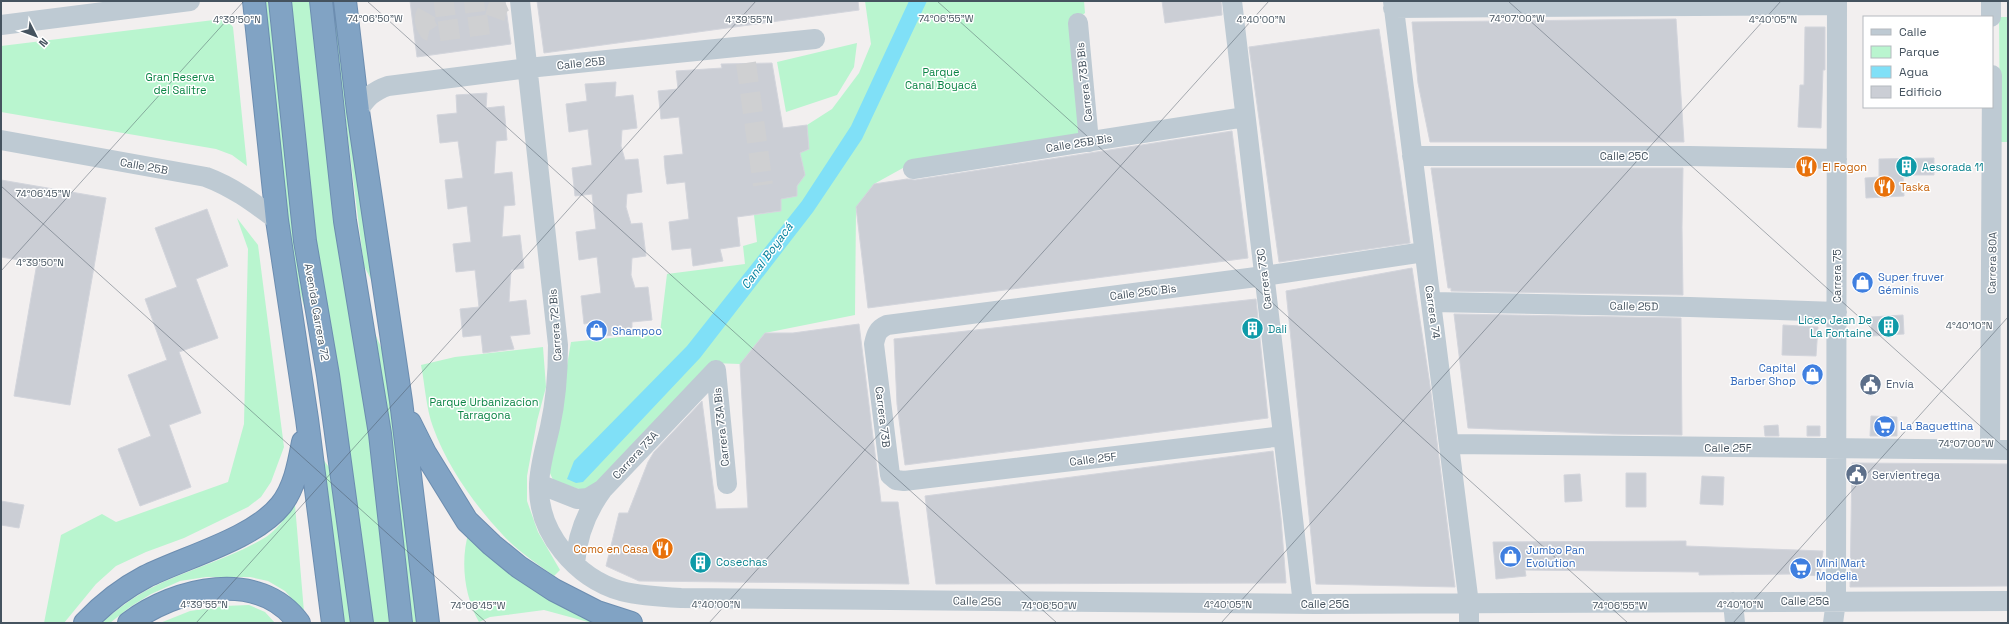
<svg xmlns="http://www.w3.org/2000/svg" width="2009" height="624" viewBox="0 0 2009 624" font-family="'Space Grotesk',sans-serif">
<rect width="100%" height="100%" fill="#f2efef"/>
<path fill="#b9f5cf" d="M262,1H268L300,265L310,327L293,268Z
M288,1H313L373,444L395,623H372L306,177Z
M331,1H338L373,283L364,266Z
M865,1H1084L1085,13L1072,23L1083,134L912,163L874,184L856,208L855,315L765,333L740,364L712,363L590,492L554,482L549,471L571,342L660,333L667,274L745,264L743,246L757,242L754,215L781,211V199L797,196V186L805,175L800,153L809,149L807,125L832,109L859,73L871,44Z
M1999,17H2008V142H2000Z
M222,19L227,20L233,27L247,166L232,155L216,149L1,112V46Z
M857,43L854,67L837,95L786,112L777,62Z
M237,218L258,245L284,447L271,482L261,497L248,507L184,538L146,552L116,566L96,584L64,623H44L61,535L102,514L116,522L228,482L244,424L248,249Z
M371,325L386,358L421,623H410Z
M543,347L546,387L537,421L527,476V501L538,532L560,570L554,576C536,563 517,551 502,534C474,504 447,466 433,427C426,408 425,385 421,365L455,357Z
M320,455L331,470L353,623H341Z
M295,505L304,612L285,591L268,581L250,577H206L180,581L151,594L130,607L110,623H101C117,610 133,597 151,588C188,569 230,559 266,537C278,529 286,516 295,505Z
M469,531L618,623H592L544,610L490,617L479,622C464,596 460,560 469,531Z
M249,605L265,612L275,623H160L190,611L224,606Z"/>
<path fill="#80e0f7" d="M909,1H927L862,139L813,212L700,358L583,482L576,483L567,479L574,461L687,346L802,201L851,126Z"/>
<path fill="#cbced5" stroke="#d3d5dc" d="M410,1H505L511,44L417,57Z
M537,1H858L859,10L544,53Z
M1162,1H1221L1222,15L1165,23Z
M1676,19L1684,142H1430L1418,83L1412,22Z
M1805,27H1825V70H1823L1821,128L1798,127L1800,85H1804Z
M1379,29L1410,243L1279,262L1249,47Z
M772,63L783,128L807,125L809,149L800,153L805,175L797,186V196L781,199V211L737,217L740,246L720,249L723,261L693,266L691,248L672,250L669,222L689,219L685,182L667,184L665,169L664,156L683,154L679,117L661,119L658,91L678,89L676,71L722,68L721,64Z
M616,82L615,97L633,95L637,128L622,130L621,146L625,160L638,159L642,192L627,194L626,207L631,224L642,223L646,256L632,258L631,275L635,288L648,287L652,320L632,322V333L604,336L603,321L584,324L581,296L601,293L597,257L579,260L576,232L596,229L592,194L575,196L572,168L592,165L588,129L569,132L566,104L587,101L585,84Z
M487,93L486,108L504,106L507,140L496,141L494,174L512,172L515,205L504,206L502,237L520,235L524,268L511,270L509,302L526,300L530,334L510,336L514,349L483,353L481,335L463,337L460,309L479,307L475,270L456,272L453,244L471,242L467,206L448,209L445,180L463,178L458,141L440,143L437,115L457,113L456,95Z
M1232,131L1248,258L868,308L856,207L874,184L907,179L915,180Z
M1934,158V175H1903L1904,196L1866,198L1865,178L1879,177V159Z
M1431,168H1683L1682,227L1683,295L1451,291V288H1448Z
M1,180L106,198L70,405L14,396L37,263L1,257Z
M207,209L228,266L196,279L218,338L179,352L201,413L169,425L191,487L140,506L118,449L151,436L128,375L167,360L145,299L177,287L155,228Z
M1412,268L1430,385L1455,587L1316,584L1286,291Z
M1256,299L1268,418L905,465L897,404L894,339Z
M1454,314L1681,318L1682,435L1612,434L1468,428Z
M1903,315L1904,334L1872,336L1871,317Z
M859,324L881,502H898L909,584L639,581L606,566L619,513H628L648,462L654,452L702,401L716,509L748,508L740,364L765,333H793Z
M1783,325L1818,327L1816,356L1782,355Z
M1871,416L1897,417V436H1870Z
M1778,425L1779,436H1765L1764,426Z
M1807,426H1820V436H1807Z
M1273,451L1281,518L1286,583L936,584L925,496Z
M1852,463L2008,464V586L1850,587Z
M1626,473H1646V507H1626Z
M1580,474L1582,501L1565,502L1564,475Z
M1702,476L1724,477L1723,505L1700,504Z
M1,501L24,505L19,528L1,525Z
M1686,541V546L1823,551L1820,576L1795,574L1699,575V572L1525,570L1526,576L1496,579L1493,542Z"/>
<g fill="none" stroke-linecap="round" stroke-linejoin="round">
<path stroke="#cfd0d2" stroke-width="20" stroke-dasharray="20 10" stroke-linecap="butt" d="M484,1L430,8C423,16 423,22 429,31L434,32L491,24C499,15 493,6 506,1
M746,63L763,185"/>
<defs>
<path id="highway" d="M254,1L277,220L307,419L333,623
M280,1L305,241L328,375L362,623
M321,1L345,221L380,434L401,623
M345,1L358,111L401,401L428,623
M410,423L425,453L467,521L492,545L519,567L554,590L597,612L631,623
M85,623C103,604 122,589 145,577C185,557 254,539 281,505C295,487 299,463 303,442
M129,623C175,588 259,568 299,623"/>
</defs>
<use href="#highway" stroke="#6c8db0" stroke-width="24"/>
<path stroke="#becad3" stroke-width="20" d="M520,1L558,345C558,373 556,400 550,427C546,445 539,467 539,486C538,533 576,578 621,591C641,596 661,597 681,598L1315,604L2008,601
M1232,1L1303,604
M1393,1L1469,604V623
M1991,1V17
M1393,8L1837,5
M1078,23L1089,142
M1,25L190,1
M358,111C366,98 373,91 388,86L528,68L815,39
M1,140L206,177C233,187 254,203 277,220
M1412,156H1690L1837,159
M913,169L1245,117
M1432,302L1690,307L1837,312
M716,370L727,484
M1283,436L904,481L896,480L890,475L874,344C876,334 878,329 887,325L1264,276L1424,252
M1449,444L2008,450
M1990,450L1992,75
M539,484L577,499L588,498L603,489L716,370
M575,564C577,535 586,512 603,489
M1733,602L1735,623
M1833,623L1836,601L1837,1"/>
<use href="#highway" stroke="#81a3c4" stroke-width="22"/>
</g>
<path fill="none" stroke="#45535f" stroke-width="1" stroke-opacity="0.45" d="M367,1L1057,623M937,1L1628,623M1508,1L2008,451M1,186L487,623M1,271L244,1M196,623L756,1M709,623L1269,1M1221,623L1781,1M1733,623L2008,317"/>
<defs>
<symbol id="restaurant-disc" viewBox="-11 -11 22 22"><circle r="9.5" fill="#e8710a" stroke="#fff"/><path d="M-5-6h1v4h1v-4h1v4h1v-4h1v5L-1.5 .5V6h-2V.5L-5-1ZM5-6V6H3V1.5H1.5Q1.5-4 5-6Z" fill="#fff"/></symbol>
<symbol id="building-disc" viewBox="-11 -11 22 22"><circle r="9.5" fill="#0f9aa8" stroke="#fff"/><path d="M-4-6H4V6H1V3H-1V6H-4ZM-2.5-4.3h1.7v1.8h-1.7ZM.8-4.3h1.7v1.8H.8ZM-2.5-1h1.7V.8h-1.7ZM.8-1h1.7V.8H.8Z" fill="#fff"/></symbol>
<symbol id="shop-disc" viewBox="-11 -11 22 22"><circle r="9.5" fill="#3f7fe0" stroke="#fff"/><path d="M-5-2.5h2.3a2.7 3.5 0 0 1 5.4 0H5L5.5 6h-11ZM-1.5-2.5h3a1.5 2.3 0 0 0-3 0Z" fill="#fff"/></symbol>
<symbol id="civic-disc" viewBox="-11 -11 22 22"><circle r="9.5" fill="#5c6f8a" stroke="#fff"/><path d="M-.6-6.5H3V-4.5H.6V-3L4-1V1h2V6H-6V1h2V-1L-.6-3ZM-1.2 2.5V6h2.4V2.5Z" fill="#fff"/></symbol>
<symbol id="supermarket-disc" viewBox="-11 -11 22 22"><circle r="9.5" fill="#3f7fe0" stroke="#fff"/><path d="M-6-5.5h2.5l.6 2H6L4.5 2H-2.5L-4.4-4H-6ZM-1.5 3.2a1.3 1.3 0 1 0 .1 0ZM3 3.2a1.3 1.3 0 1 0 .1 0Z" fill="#fff"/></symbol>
</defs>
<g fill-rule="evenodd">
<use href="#restaurant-disc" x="1794" y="154" width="25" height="25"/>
<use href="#building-disc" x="1894" y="154" width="25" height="25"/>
<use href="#restaurant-disc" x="1872" y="174" width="25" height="25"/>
<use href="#shop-disc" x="1850" y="270" width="25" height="25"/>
<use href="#building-disc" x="1876" y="314" width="25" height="25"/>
<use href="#building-disc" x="1240" y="316" width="25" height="25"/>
<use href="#shop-disc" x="584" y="318" width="25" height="25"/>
<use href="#shop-disc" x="1800" y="362" width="25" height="25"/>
<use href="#civic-disc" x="1858" y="372" width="25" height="25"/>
<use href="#supermarket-disc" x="1872" y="414" width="25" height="25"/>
<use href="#civic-disc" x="1844" y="462" width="25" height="25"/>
<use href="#restaurant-disc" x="650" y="536" width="25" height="25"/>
<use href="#shop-disc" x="1498" y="544" width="25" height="25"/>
<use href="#building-disc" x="688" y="550" width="25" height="25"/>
<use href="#supermarket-disc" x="1788" y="556" width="25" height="25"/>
</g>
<g text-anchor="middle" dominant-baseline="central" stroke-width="3" stroke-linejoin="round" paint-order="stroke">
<g font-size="11" fill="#45535f" stroke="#fff">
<text transform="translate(581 63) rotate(-6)">Calle 25B</text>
<text transform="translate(1084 82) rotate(-96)">Carrera 73B Bis</text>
<text transform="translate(1079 143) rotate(-9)">Calle 25B Bis</text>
<text x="1624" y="156">Calle 25C</text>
<text transform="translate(144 166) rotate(10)">Calle 25B</text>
<text transform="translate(1992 263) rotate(-89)">Carrera 80A</text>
<text transform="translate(1837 276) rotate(-90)">Carrera 75</text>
<text transform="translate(1264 279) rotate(-97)">Carrera 73C</text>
<text transform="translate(1143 292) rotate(-7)">Calle 25C Bis</text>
<text transform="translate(1634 306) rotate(1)">Calle 25D</text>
<text transform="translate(317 312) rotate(80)">Avenida Carrera 72</text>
<text transform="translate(1433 312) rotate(82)">Carrera 74</text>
<text transform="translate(555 325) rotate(-94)">Carrera 72 Bis</text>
<text transform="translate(883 417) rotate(83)">Carrera 73B</text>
<text transform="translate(721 427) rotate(-96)">Carrera 73A Bis</text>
<text x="1728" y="448">Calle 25F</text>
<text transform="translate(635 455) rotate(-47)">Carrera 73A</text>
<text transform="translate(1093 459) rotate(-7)">Calle 25F</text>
<text transform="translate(977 601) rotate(1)">Calle 25G</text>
<text x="1805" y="601">Calle 25G</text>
<text x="1325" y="604">Calle 25G</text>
</g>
<g font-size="11" fill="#0c8546" stroke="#fff">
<text x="941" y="72">Parque<tspan x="941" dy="13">Canal Boyacá</tspan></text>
<text x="180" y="77">Gran Reserva<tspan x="180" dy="13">del Salitre</tspan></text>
<text x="484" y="402">Parque Urbanizacion<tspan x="484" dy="13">Tarragona</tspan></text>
</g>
<g font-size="11" fill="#c56008" stroke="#fff" text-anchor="start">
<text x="1822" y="167">El Fogon</text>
<text x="1900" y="187">Taska</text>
<text x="648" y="549" text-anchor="end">Como en Casa</text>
</g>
<g font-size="11" fill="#0d838f" stroke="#fff" text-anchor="start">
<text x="1922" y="167">Aesorada 11</text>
<text x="1872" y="320" text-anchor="end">Liceo Jean De<tspan x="1872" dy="13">La Fontaine</tspan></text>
<text x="1268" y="329">Dali</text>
<text x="716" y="562">Cosechas</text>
</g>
<g font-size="11" fill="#366cbe" stroke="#fff" text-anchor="start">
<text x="1878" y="277">Super fruver<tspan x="1878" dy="13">Géminis</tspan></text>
<text x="612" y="331">Shampoo</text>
<text x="1796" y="368" text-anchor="end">Capital<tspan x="1796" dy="13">Barber Shop</tspan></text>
<text x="1900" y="426">La Baguettina</text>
<text x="1526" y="550">Jumbo Pan<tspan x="1526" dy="13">Evolution</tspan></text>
<text x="1816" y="563">Mini Mart<tspan x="1816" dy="13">Modelia</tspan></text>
</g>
<g font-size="11" fill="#4e5e75" stroke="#fff" text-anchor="start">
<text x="1886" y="384">Envía</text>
<text x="1872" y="475">Servientrega</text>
</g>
<g font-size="12" font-style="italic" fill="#03809e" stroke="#fff">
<text transform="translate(767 256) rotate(-54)">Canal Boyacá</text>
</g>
</g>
<g font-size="10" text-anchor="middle" fill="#45535f" stroke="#fff" stroke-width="3" stroke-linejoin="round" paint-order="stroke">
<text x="1517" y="22">74°07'00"W</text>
<text x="375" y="22">74°06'50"W</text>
<text x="946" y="22">74°06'55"W</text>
<text x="237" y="23">4°39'50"N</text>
<text x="749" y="23">4°39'55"N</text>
<text x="1261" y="23">4°40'00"N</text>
<text x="1773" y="23">4°40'05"N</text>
<text x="43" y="197">74°06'45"W</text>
<text x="40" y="266">4°39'50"N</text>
<text x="1969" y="329">4°40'10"N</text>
<text x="1966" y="447">74°07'00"W</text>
<text x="204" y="608">4°39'55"N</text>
<text x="716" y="608">4°40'00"N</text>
<text x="1228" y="608">4°40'05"N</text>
<text x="1740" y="608">4°40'10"N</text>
<text x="478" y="609">74°06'45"W</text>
<text x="1049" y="609">74°06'50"W</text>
<text x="1620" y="609">74°06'55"W</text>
</g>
<rect width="2009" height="624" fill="none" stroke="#45535f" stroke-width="4"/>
<rect x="1863" y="16" width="130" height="92" fill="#ffffff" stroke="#b5babf"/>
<rect x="1871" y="29" width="20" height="6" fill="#becad3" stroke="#b5babf"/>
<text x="1899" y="36" font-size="12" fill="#45535f">Calle</text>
<rect x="1871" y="46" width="20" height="12" fill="#b9f5cf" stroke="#b5babf"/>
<text x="1899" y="56" font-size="12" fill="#45535f">Parque</text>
<rect x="1871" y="66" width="20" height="12" fill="#80e0f7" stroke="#b5babf"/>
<text x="1899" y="76" font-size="12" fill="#45535f">Agua</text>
<rect x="1871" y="86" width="20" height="12" fill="#cbced5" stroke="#b5babf"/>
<text x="1899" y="96" font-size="12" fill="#45535f">Edificio</text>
<g transform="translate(36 36) rotate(132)" stroke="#ffffff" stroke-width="3" paint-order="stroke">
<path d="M0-3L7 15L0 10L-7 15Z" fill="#45535f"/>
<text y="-6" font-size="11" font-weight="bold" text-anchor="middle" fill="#45535f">N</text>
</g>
</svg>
